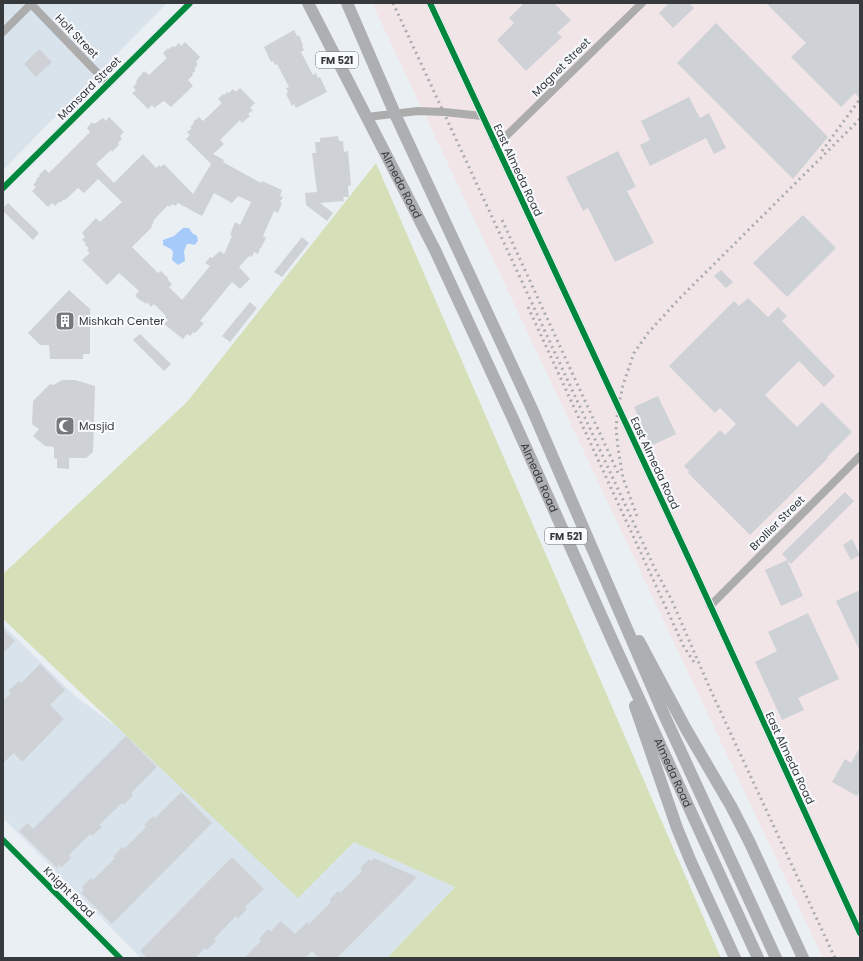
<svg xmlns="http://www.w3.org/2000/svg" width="863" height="961" viewBox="0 0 863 961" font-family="Poppins,sans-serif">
<rect width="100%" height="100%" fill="#eaeff3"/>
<path fill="#d9e3eb" d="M3,3H167L3,170Z
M3,625L75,696L132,738L298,897L354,842L455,887L387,958H141L3,818Z"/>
<path fill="#f1e5e8" d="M372,3H860V958H823Z"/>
<path fill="#d5e0b9" d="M376,163L721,958H387L455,887L354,842L298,898L3,619V574L187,402Z"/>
<path fill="#a6cbfb" d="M183,228H189L192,233L197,236L198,241C193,248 193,243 187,244L184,251L185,261L178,265L172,260L173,252L171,249L163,245V240L174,236Z"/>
<path fill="#ced2d6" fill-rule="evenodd" d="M524,3H554L571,20L557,33L562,37L526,71L497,40L514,23L509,18Z
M669,3H689L694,8L673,28L659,13Z
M766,3H860V99L855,93L841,107L791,57L806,43Z
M716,23L828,137L793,179L677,63Z
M294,30L297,36L299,35L303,45L302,46L304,50L301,52L313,75L316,73L318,78L320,77L327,92L296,108L294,104L292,106L286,94L288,92L286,88L289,87L277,64L275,65L273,61L271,62L264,47Z
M185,42L200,57L196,62L198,64L194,69L196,70L192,74L193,75L188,80L193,86L171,107L164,101L154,108L152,105L148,109L132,93L136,90L133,87L137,83L136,81L144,71L149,75L167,58L163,53L168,48L169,49L173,46L175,47L179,43L181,46Z
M39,49L52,62L36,77L24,64Z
M240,88L255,103L250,108L253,110L248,114L250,116L242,123L240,120L220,140L224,144L213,154L224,160L223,162L261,183L262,181L282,190L280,196L283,197L280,202L282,203L278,213L274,211L263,236L266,238L261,248H260L258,254L254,252L252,257L249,256L239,267L250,279L240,289L232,282L200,321L204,323L199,329L195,333L193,332L190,336L187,334L183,339L164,324L168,320L165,318L166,316L154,304L151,307L147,302L146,304L142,301H141L135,296L139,291L119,273L107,285L82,260L90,253L87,250L89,248L85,245L86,243L82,240L85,237L82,233L96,218L100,222L122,202L98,179L84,193L78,188L65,200L64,199L61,202H59L55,206L52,203L48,207L32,191L36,187L33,185L37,180L36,179L40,176L39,175L45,169L49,173L90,132L87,128L92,122L94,124L103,118L106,121L109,117L124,132L120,136L122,139L118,143L119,145L112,152L111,150L96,164L114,183L143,154L156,168L159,165L161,167L164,164L193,194L211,164L186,139L190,135L187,132L192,128L190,127L194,123L193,122L199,117L203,121L222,103L218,99L223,94L224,95L227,92L229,93L233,89L236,92ZM214,193L232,203L238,196L251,202L240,225L235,222L230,235L232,236L224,254L220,251L212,258L210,257L205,263L210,266L182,300L169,287L172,284L168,280V278L161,271L158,273L132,247L152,227L151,226L154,222L153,221L168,205L169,207L173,204L175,206L178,203L202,216Z
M689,97L700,118L709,113L726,148L714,154L706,138L650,166L640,145L650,140L641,121Z
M338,136L339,141H343L344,152L348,151L351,185L348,186L349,197H343L344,201L320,203L333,213L327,221L306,205L305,193L317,192L312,153H316L315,142H320V138Z
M618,151L636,187L627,191L654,243L615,262L588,208L583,211L566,177Z
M8,203L39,233L33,240L3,211V208Z
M803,215L836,248L787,297L753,263Z
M302,237L309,243L282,277L274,272Z
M721,270L733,282L726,288L714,276Z
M69,290L90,309V354H83V359H50L49,345H40L28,333Z
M748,298L768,317L778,307L787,316L782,321L835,376L824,387L799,361L765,395L797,427L822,402L852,432L827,457L828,458L750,535L688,473L689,471L684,466L720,430L725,435L736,424L720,408L715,413L669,366L734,301L739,306Z
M250,302L257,308L230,342L222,336Z
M140,334L171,364L164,371L133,340Z
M62,380H75L95,386L93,452L86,458H69V469L57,468V459L54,458V447L45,446L33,436L39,429L32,424L33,401L50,384L53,385Z
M658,396L676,434L651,446L634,407Z
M845,492L854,501L791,564L782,554Z
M852,539L860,555L851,560L843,545Z
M787,560L803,596L781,606L765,570Z
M860,590V651L836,601Z
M808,613L839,679L798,698L804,710L782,720L755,662L777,651L768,632Z
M3,629L15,641L3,653Z
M40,664L65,690L50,705L64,719L22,762L14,753L3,763V701L11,693L8,691L19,681L21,683Z
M126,736L157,767L131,793L133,795L124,805L122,803L99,825L102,827L92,836L90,834L69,855L71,858L62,867L59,865L57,868L19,831L28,823L33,829Z
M860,747V791L857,796L832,782L845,759L851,763Z
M181,792L212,823L112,924L81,893L84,890L82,887L91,878L93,880L115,858L113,857L122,847L124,849L146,827L144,825L153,816L155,818Z
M232,857L264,889L245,907L247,909L238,919L236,916L214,939L216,941L207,950L205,948L195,958H147L140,951Z
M374,858L417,877L337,958H319L312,951L305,958H244L261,941L259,939L268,929L271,931L281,921L295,934L307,922L309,924L331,902L329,900L338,891L340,893L362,871L360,868L369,859L371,861Z"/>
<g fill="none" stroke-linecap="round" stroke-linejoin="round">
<path stroke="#acacad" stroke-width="8" d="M30,3L108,84
M430,3L695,572L860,933
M3,32L32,3
M367,117L418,111L444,112L482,116
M496,146L642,3
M3,188L190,3
M710,606L860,456
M3,840L120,958"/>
<g stroke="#aeafb2" stroke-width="12">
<path id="s1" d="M308,3L435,250L514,421L614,644L758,958"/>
<path d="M347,3L395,114L532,409L665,717L776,958"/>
<path d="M639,641L686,729L731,806L749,841L803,958"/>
<path d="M635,706L677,828L691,862L735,958"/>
</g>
<path stroke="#aaacad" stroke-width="3" stroke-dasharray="2 4" stroke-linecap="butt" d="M393,3L655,569L672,601L711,691L835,958
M822,151L860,99
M502,220L619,475
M528,307L684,647L694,662
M637,516L623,478L618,448L616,429L618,408L623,385L634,353L648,333L679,299L860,119"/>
<defs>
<path id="cycleway" d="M430,3L695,572L860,933
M3,188L190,3
M3,840L120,958"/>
</defs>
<use href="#cycleway" stroke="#f8fbfe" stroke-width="8"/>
<use href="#cycleway" stroke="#00873e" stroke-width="6"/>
</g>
<defs>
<symbol id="building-square" viewBox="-11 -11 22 22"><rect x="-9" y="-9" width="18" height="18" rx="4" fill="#76797d" stroke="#f8fbfe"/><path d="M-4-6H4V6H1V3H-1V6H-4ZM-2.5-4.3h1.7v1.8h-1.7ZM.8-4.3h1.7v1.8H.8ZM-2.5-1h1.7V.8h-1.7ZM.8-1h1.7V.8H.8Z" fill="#fff"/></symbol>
<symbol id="mosque-square" viewBox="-11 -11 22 22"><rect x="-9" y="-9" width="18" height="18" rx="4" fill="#76797d" stroke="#f8fbfe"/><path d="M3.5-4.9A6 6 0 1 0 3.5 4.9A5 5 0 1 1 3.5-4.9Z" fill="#fff"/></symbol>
</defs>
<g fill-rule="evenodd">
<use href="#building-square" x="54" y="310" width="22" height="22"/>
<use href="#mosque-square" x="54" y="415" width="22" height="22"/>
</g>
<g text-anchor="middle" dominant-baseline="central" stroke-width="4" stroke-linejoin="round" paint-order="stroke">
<g fill="#f8fbfe" stroke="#717477" stroke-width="1">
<rect x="316" y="52" width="42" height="16" rx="3"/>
<rect x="545" y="528" width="42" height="16" rx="3"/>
</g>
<g font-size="10" font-weight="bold" fill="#373a3d">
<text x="337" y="60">FM 521</text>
<text x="566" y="536">FM 521</text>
</g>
<g font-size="11" fill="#373a3d" stroke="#f8fbfe">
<text transform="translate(77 36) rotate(46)">Holt Street</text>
<text transform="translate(561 67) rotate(-45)">Magnet Street</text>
<text transform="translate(89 88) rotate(-45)">Mansard Street</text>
<text transform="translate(518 170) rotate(65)">East Almeda Road</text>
<text stroke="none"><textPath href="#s1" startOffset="204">Almeda Road</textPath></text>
<text transform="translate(655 463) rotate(65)">East Almeda Road</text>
<text stroke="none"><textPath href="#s1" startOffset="528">Almeda Road</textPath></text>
<text transform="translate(777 523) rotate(-45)">Brollier Street</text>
<text transform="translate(790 758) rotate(65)">East Almeda Road</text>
<text stroke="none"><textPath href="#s1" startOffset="852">Almeda Road</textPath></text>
<text transform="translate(69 892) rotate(45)">Knight Road</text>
</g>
<g font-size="11" fill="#373a3d" stroke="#f8fbfe" text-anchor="start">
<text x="79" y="321">Mishkah Center</text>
<text x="79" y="426">Masjid</text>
</g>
</g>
<rect width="863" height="961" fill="none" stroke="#373a3d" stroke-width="8"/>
</svg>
